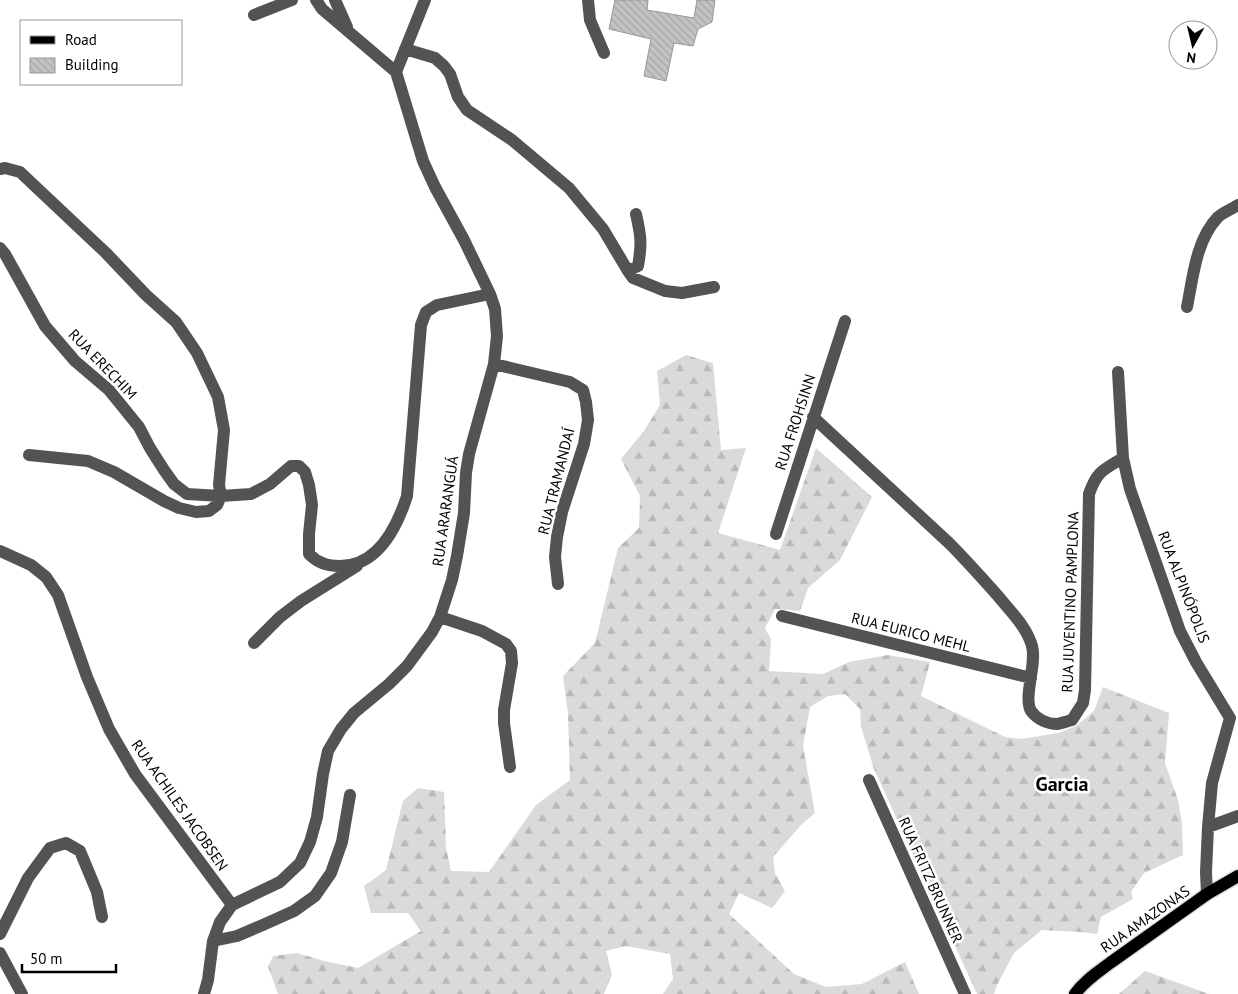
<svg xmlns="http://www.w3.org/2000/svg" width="1238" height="994" viewBox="0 0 1238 994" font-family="'PT Sans',sans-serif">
<defs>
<pattern id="forest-firs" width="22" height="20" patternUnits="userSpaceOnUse" patternTransform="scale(1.25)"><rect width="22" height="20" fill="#dadada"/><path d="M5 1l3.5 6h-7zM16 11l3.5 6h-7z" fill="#b9b9b9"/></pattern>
<pattern id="building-back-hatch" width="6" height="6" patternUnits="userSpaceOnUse" patternTransform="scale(1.25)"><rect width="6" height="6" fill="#c3c3c3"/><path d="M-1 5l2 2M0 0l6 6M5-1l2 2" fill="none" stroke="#a6a6a6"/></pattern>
</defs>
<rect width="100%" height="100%" fill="#fff"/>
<path fill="url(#forest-firs)" d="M686,355L713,363L721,450L746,448L718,533L780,550L816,448L872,497L840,560L808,588L800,611L775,609L765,628L771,639L769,671L823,674L849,662L888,655L930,662L921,696L1005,737L1021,739L1058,733L1076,726L1094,711L1103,687L1169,713L1165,763L1178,800L1182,824L1183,855L1144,873L1131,892L1133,899L1101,917L1097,934L1080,932L1042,930L1014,953L997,985L994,994H977L874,769L861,727L860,709L845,694L828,696L810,707L803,746L815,813L801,825L773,857L775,873L785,891L772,908L739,893L729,914L794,974L826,987L862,984L905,962L919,994H663L673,979L670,954L626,946L606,951L612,974L604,994H278L268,967L273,956L297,953L324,961L358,968L421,931L408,913H371L364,886L386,870L403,801L418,788L444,792L446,848L451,871L489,872L536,805L570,780L568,713L563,676L595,643L618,548L639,528L640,496L621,459L644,431L660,405L657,371Z
M1145,971L1209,994H1119Z"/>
<path fill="url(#building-back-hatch)" stroke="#979797" d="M615,0H648L647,10L694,18L697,0H715L712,22L698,29L693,46L674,43L666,81L644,76L651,39L609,29Z"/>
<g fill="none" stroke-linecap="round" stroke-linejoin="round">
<defs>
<path id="major" d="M1075,994C1084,981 1098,972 1110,963L1207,894L1238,876"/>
</defs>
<use href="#major" stroke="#dbdbdb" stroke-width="15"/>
<path stroke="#535353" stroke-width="12" d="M335,0L347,27
M588,0L590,20L604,53
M254,15L292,0
M405,49L435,58L444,66L450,74L458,97L467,110L512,140L569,188L603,229L628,271L638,266C642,244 641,236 636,214
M396,72L425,0
M0,169L5,168L20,172L106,253L146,295L176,322L197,353L218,397L224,430L219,485L221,496
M0,248L5,254L45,326L75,361L109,390L139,427L150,448L164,470L174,484L187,494L221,496L251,494L270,484L291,466H299L305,472L309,485L312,505L309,534V554C318,563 327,566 340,566C378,566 397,527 407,496L421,325L426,312L437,305L490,294
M628,271L633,278L665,291L682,293L714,287
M1187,307C1193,277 1196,240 1218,217C1224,212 1232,209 1238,205
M494,364L570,382L583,390L586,402L588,420L584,444L562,512L557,537L555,557L558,584
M1118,372L1123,458L1130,489L1180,631L1196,662L1230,718L1212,783L1208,827L1206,872L1207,894
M813,417L949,543C966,560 982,578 998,596C1010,611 1027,627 1032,646C1037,664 1023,697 1031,711C1037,719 1047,724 1057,724C1062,723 1068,721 1072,720L1083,703L1085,690L1089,494C1097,471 1103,470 1123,458
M29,455L88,461L114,472L164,501L179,508L196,512L209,511L217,505L221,496
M776,534L845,321
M0,551L31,565L46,577L58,595L87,677L109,729L135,774L232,905
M782,616L1031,678
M440,617L482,631L506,644L511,651L512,663L504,710V723L510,767
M254,643L280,617L301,601L357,566
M869,780L965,994
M1208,827L1238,816
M0,934L28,878L50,848L66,843L80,851L97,892L102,917
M213,941L237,936L265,924L294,911L315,896L331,873L342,842L350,795
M0,953L22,994
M204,994L208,980L213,941L220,922L232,905L280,882L300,863L310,842L317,817L323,774L328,751L341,729L354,713L389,684L407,666L432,632L440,617L452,580L457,556L464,513L466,473L469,454L494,364L497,336L495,309L490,294L464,240L435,187L423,161L396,72L322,9L316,0"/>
<use href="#major" stroke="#000" stroke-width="12"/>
</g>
<g text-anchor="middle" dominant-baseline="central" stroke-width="5" stroke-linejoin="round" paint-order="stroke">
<g font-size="15" fill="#000" stroke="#fff">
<text transform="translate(103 364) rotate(46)">RUA ERECHIM</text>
<text transform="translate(795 422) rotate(-72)">RUA FROHSINN</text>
<text transform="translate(556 481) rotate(-76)">RUA TRAMANDAÍ</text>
<text transform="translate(445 511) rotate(-82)">RUA ARARANGUÁ</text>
<text transform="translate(1184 587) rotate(69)">RUA ALPINÓPOLIS</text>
<text transform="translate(1070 602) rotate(-88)">RUA JUVENTINO PAMPLONA</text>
<text transform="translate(911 632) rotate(14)">RUA EURICO MEHL</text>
<text transform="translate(180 805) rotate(55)">RUA ACHILES JACOBSEN</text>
<text transform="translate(931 880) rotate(66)">RUA FRITZ BRUNNER</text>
<text transform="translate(1145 919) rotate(-35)">RUA AMAZONAS</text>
</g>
<g font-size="20" font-weight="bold" fill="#000" stroke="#fff">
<text x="1062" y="784">Garcia</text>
</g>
</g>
<rect x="20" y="20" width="162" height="65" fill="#ffffff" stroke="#999999"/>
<rect x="30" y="36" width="25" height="8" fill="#000000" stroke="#999999"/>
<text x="65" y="45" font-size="15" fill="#000000">Road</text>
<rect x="30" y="58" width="25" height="15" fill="url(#building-back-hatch)" stroke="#999999"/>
<text x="65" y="70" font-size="15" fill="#000000">Building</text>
<g transform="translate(1193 45) rotate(188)"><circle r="24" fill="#ffffff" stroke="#999999"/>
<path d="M0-4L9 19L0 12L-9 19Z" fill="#000000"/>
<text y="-8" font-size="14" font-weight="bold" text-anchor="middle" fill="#000000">N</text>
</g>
<path d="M22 964v8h94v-8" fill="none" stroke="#000000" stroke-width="2.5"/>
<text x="30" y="964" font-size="15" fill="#000000" stroke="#ffffff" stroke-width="4" paint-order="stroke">50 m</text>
</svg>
